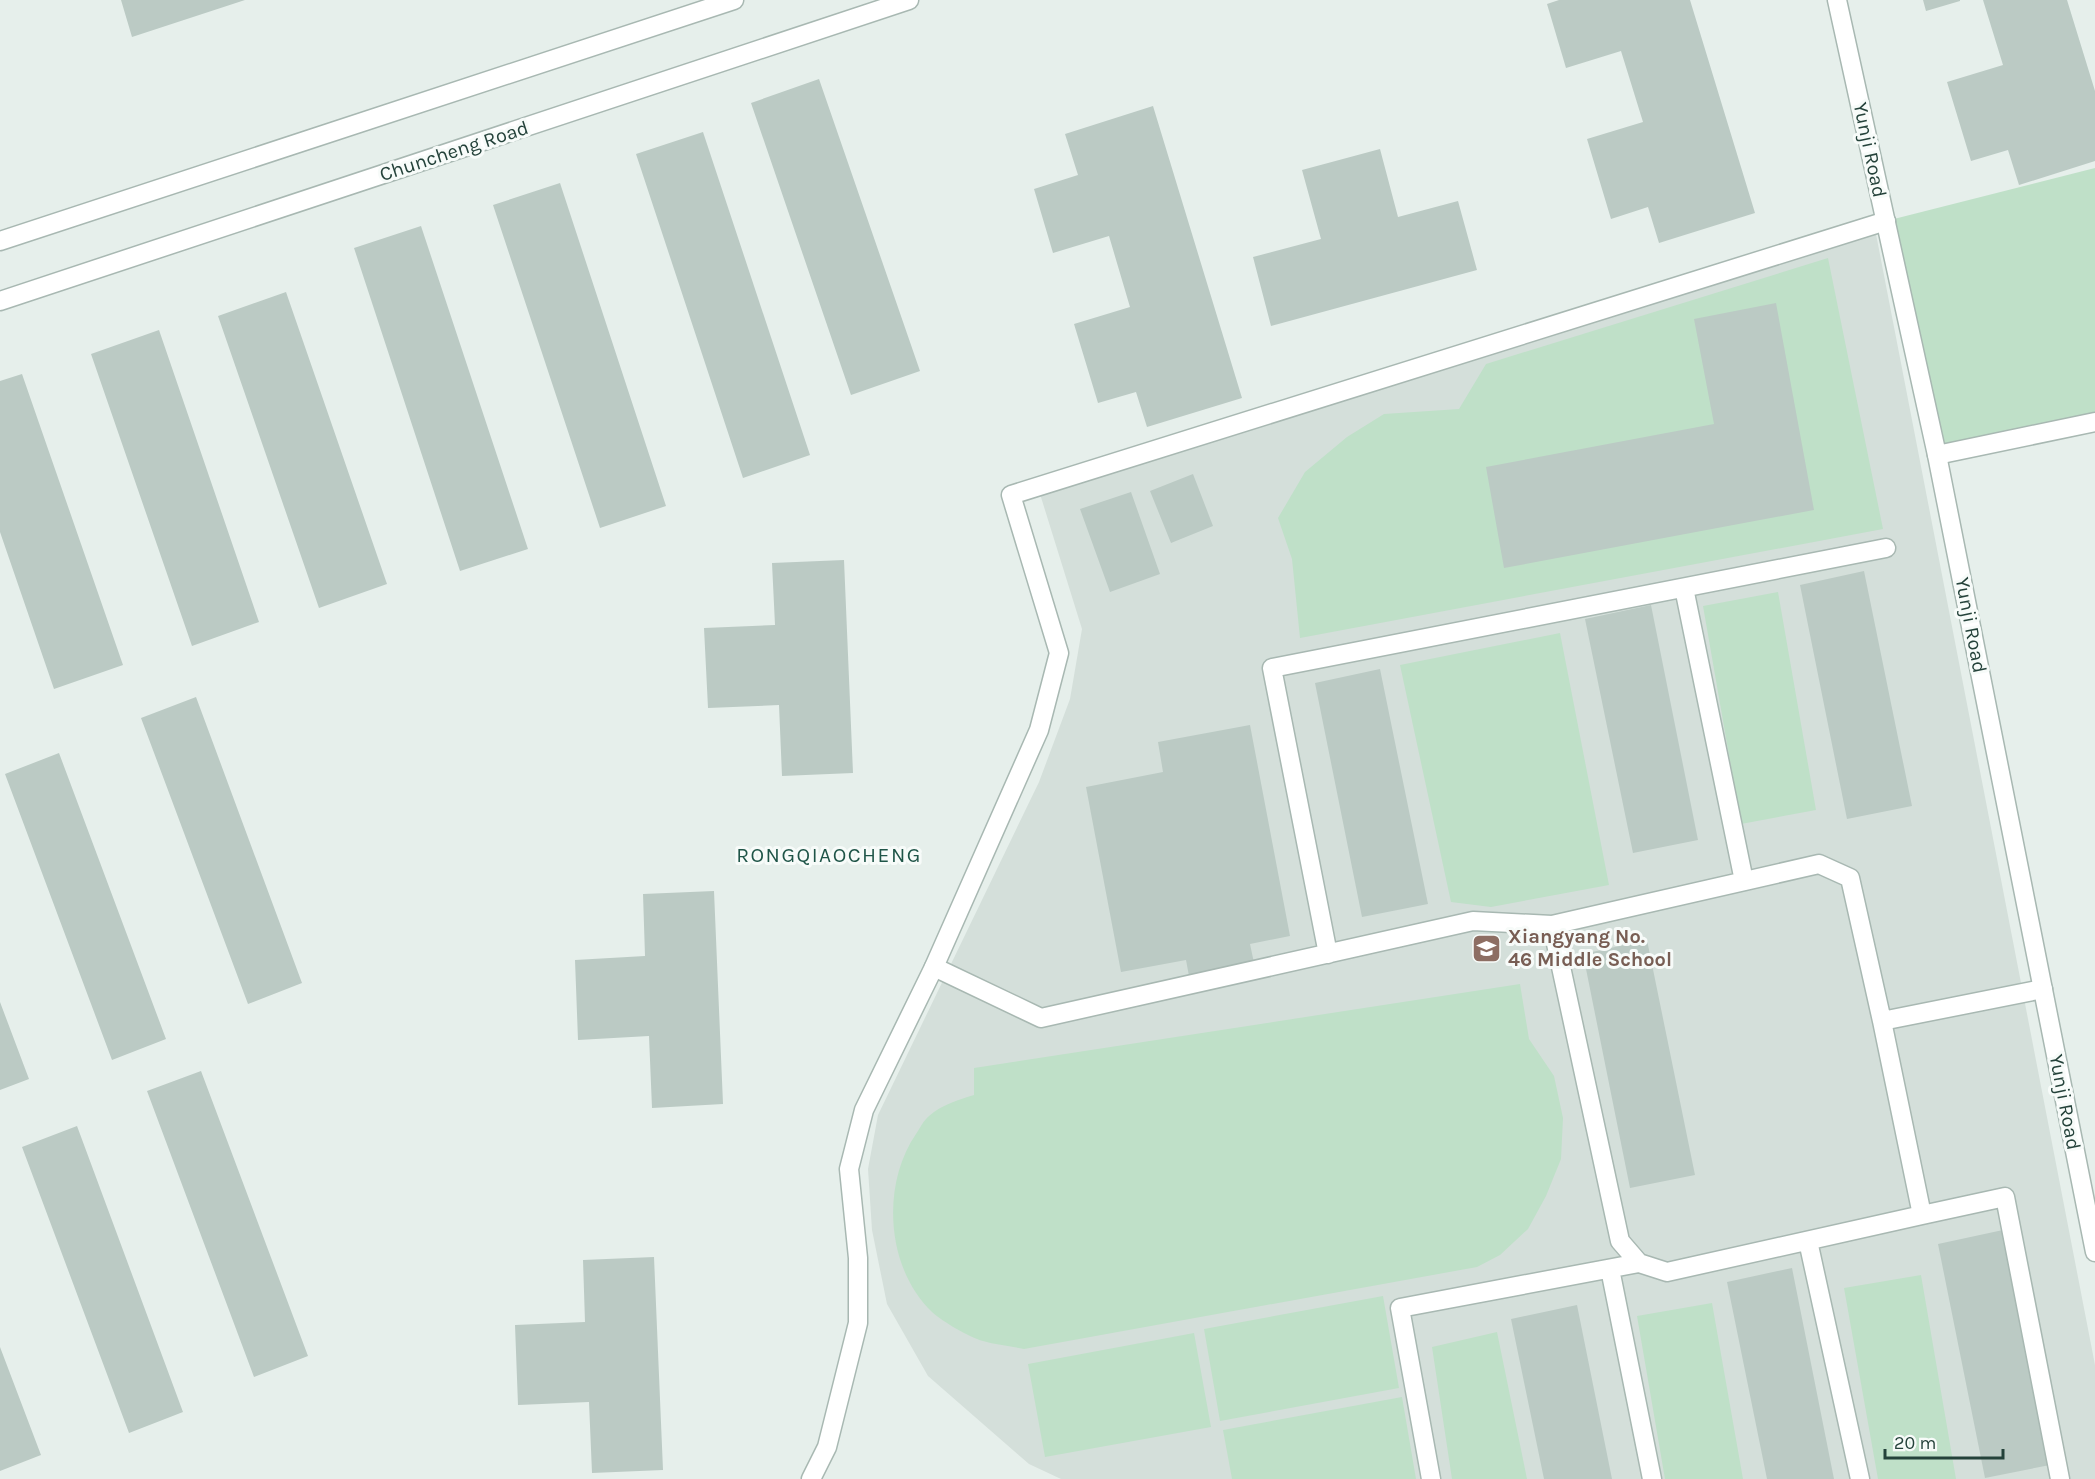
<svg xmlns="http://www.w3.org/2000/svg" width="2095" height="1479" viewBox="0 0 2095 1479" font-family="Karla,sans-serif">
<rect width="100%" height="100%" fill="#e6efeb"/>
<path fill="#d4dfda" d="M1876,234L2095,1365V1479H1061L1029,1464L928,1376L887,1304L872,1230L868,1169L878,1115L1039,782L1070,699L1082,629L1040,494Z"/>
<path fill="#bfe0c8" d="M2095,168V422L1937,455L1886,221Z
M1828,258L1883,529L1300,638L1292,559L1278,518L1305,472L1347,437L1384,414L1459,409L1486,364Z
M1778,592L1816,810L1741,824L1703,606Z
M1560,633L1609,885L1491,907L1451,902L1400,665Z
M1520,984L1529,1039L1554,1076L1563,1118L1561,1159L1546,1196L1528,1229L1500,1255L1477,1267L1024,1349C1011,1346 996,1345 983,1341C969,1337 943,1322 932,1312C886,1268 881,1185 916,1134C920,1128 924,1120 929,1116C943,1104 958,1100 974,1095V1068Z
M1921,1275L1956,1479H1878L1844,1288Z
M1383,1296L1399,1388L1220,1421L1204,1329Z
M1712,1303L1743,1479H1665L1637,1316Z
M1497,1332L1527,1479H1452L1432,1347Z
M1194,1333L1211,1427L1045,1457L1028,1364Z
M1402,1397L1416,1479H1232L1223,1430Z"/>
<path fill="#bbcac4" d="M121,0H245L132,37Z
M1559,0H1690L1755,213L1659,243L1648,207L1611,219L1587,139L1643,122L1621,51L1566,68L1547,4Z
M1923,0H1960V1L1926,11Z
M1983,0H2067L2095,91V161L2019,185L2008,150L1971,161L1947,82L2003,65Z
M819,79L920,371L851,395L751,103Z
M1153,106L1242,398L1147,427L1136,392L1098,403L1074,324L1130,307L1109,236L1053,253L1034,189L1078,175L1065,134Z
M703,132L810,455L743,478L636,154Z
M1380,149L1398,217L1458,201L1477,270L1271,326L1253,257L1321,239L1302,170Z
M560,183L666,506L600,528L493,205Z
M421,226L528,549L460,571L354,248Z
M286,292L387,584L319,608L218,316Z
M1776,303L1814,510L1504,568L1486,467L1714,424L1694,319Z
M159,330L259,622L192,646L91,354Z
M22,374L123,665L54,689L0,532V381Z
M1193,474L1213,526L1171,543L1150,491Z
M1131,492L1160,574L1110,592L1080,509Z
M844,560L853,773L782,776L779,705L708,708L704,628L775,625L772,563Z
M1864,571L1912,806L1847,819L1800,585Z
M1651,605L1698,840L1633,853L1585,619Z
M1380,669L1428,904L1362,917L1315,683Z
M196,697L302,983L248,1004L141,718Z
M1250,725L1290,936L1250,944L1254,963L1189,976L1186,960L1121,972L1086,787L1163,772L1158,742Z
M59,753L166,1039L112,1060L5,774Z
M714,891L723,1104L652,1108L649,1036L578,1040L575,960L645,956L643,894Z
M1647,940L1695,1175L1630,1188L1583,954Z
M0,1002L29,1079L0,1090Z
M201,1071L308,1356L254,1377L147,1091Z
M77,1126L183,1412L129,1433L22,1147Z
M2003,1230L2050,1465L1985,1478L1938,1244Z
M654,1257L663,1470L592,1473L589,1402L518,1405L515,1325L585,1322L583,1260Z
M1792,1268L1834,1479H1767L1727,1282Z
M1577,1305L1612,1479H1544L1511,1319Z
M0,1347L41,1455L0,1471Z"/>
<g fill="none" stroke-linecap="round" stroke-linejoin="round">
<defs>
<path id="service" d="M1684,588L1744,881
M1552,925L1819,864L1850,878L1882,1021
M1328,954L1272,668L1886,548
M934,967L1041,1018L1473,921L1552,925L1620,1241L1639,1263L1667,1272L1922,1215L1882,1021L2043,989
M1922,1215L2005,1197L2060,1479
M1808,1241L1860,1479
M1610,1269L1652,1479
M1431,1479L1400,1308L1639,1263"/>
<path id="minor" d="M1937,455L2095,422
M811,1479L827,1447L858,1323V1258L849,1169L864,1110L934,967L1039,730L1059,653L1011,495L1886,221"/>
<path id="tertiary" d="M1837,0L1937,455L2095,1252
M0,241L734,0
M0,301L909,0"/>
</defs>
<use href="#service" stroke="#a8b8b2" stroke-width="21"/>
<use href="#minor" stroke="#a8b8b2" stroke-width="21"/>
<use href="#tertiary" stroke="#a8b8b2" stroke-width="21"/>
<use href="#service" stroke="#fff" stroke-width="18"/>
<use href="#minor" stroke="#fff" stroke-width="18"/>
<use href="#tertiary" stroke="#fff" stroke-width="18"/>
</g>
<defs>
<symbol id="school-square" viewBox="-11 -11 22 22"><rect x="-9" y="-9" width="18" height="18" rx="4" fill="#8d6e63" stroke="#f7fbf9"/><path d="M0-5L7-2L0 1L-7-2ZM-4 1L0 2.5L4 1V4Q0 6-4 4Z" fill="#fff"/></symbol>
</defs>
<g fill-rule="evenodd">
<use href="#school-square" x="1470" y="932" width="33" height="33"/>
</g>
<g text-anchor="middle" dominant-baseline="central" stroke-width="6" stroke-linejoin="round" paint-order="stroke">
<g font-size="20" fill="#24423a" stroke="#f7fbf9">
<text transform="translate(1870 150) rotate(78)">Yunji Road</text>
<text transform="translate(454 151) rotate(-18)">Chuncheng Road</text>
<text transform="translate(1971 625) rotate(79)">Yunji Road</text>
<text transform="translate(2065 1102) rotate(79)">Yunji Road</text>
</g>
<g font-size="20" font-weight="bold" fill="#785e54" stroke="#f7fbf9" text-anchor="start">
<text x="1508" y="936">Xiangyang No.<tspan x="1508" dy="23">46 Middle School</tspan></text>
</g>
<g font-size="21" letter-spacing="1.5" fill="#1f5548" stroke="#f7fbf9">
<text x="829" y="855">RONGQIAOCHENG</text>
</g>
</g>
<path d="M1885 1449v9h118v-9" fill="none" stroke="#24423a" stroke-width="3"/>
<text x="1894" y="1449" font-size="18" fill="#24423a" stroke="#f7fbf9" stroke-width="4.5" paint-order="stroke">20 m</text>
</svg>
